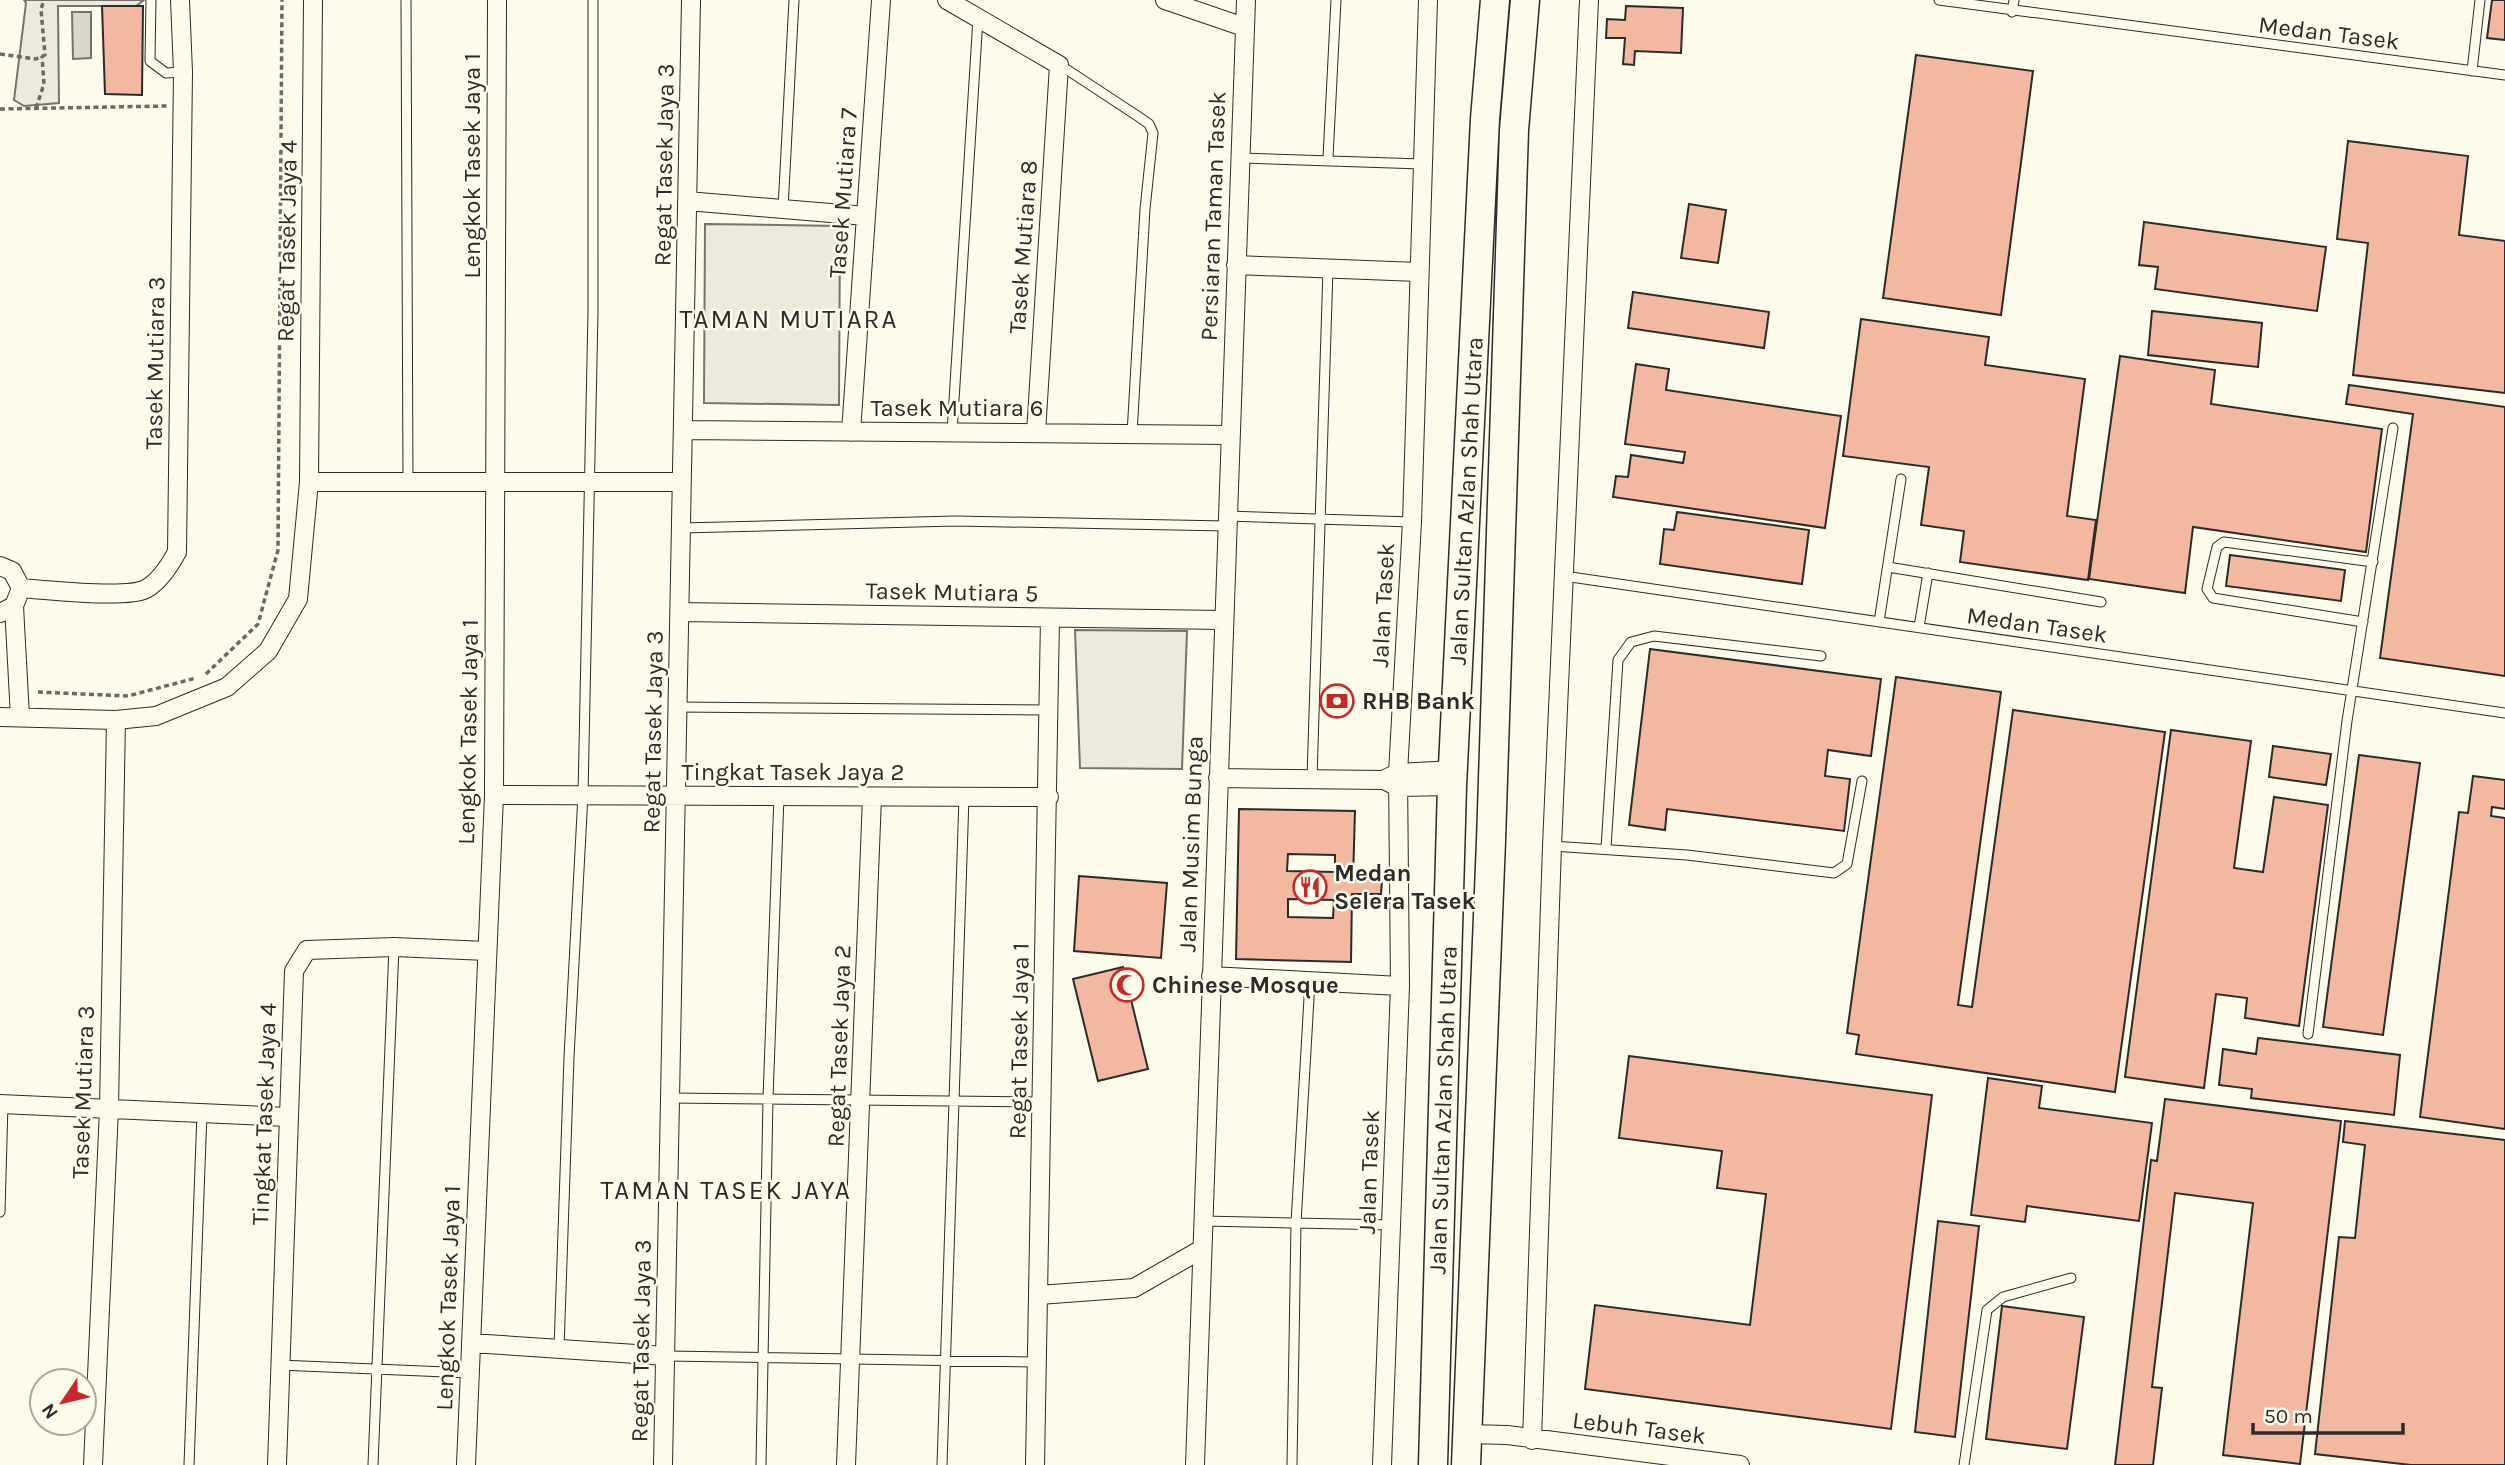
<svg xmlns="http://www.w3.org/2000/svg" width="2505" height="1465" viewBox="0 0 2505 1465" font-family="Karla,sans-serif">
<rect width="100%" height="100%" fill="#fdfbea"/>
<path fill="#ecebdb" stroke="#74746e" stroke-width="2" d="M24,0H144L136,6H58L59,103L24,106L14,100L26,3Z
M705,224L840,226L839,405L704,403Z
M1075,630L1187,631L1182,769L1080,768Z"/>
<path fill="#d8d7c9" stroke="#74746e" stroke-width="2" d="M72,12H91V58L73,59Z"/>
<path fill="#f2b8a0" stroke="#2b2b2b" stroke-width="2" fill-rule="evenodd" d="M2492,0H2505V40L2487,38Z
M102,6H143L142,95L105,94Z
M1626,6L1683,8L1681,53L1635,51L1634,65L1623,64L1625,38H1606L1607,19L1625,20Z
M1916,55L2033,71L2001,315L1883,298Z
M2348,141L2468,156L2459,235L2505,241V393L2353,375L2368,243L2337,239Z
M1689,204L1726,210L1718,263L1681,258Z
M2144,222L2326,247L2317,311L2155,289L2158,267L2139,265Z
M1633,292L1769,312L1764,348L1628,328Z
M2152,311L2262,323L2258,367L2148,355Z
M1861,319L1989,337L1985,365L2085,379L2067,516L2096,520L2088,580L1960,562L1964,531L1921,525L1929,467L1843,456Z
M2120,356L2215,370L2211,404L2382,429L2366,552L2193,527L2185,593L2089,579Z
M1636,364L1669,369L1666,390L1841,416L1825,528L1613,497L1616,476L1628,477L1631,455L1683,463L1685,452L1625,444Z
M2349,385L2505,407V676L2380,658L2413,414L2346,404Z
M1677,512L1809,530L1802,584L1660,564L1664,529L1674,530Z
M2230,555L2345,570L2341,601L2226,586Z
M1650,649L1881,679L1871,756L1828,750L1825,776L1850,779L1844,831L1667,809L1665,830L1629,825Z
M1896,677L2001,692L1958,1005L1972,1007L2013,710L2165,732L2115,1092L1856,1054L1859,1035L1847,1033Z
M2171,730L2251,741L2234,868L2263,872L2274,797L2328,805L2299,1026L2245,1018L2247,998L2216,994L2204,1088L2125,1077Z
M2273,746L2331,754L2326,785L2269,777Z
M2359,755L2420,763L2383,1035L2323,1027Z
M2473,776L2505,780V809L2492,807L2491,816L2505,818V1129L2420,1117L2459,812L2468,813Z
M1239,809L1355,811L1353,880H1382L1381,894H1352L1351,962L1236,959ZM1288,854L1335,855V872L1287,871ZM1288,899L1334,900L1333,918L1288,917Z
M1079,876L1167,883L1161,958L1074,951Z
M1123,967L1148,1069L1098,1081L1073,979Z
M2258,1038L2400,1055L2394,1115L2251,1098L2252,1089L2219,1085L2223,1049L2256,1054Z
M1629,1056L1932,1095L1891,1429L1585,1389L1595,1305L1750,1325L1766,1194L1717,1188L1722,1151L1619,1138Z
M1988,1078L2042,1086L2039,1108L2152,1123L2139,1221L2027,1206L2025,1222L1971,1215Z
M2165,1099L2341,1121L2300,1464L2223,1455L2253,1203L2175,1193L2152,1387L2162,1388L2153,1465H2115L2151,1160L2157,1161Z
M2345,1121L2505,1140V1465H2411L2315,1454L2339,1237L2355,1238L2365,1145L2343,1142Z
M1938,1221L1979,1226L1955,1437L1915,1432Z
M2002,1306L2084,1317L2067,1449L1986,1439Z"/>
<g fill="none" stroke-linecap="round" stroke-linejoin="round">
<defs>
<path id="service" d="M151,0L150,61L166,73L183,72
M406,0L408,482
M1939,0L2505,75
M2012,12L2014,0
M1060,65L1139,117L1149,124L1153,133L1145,209L1132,434
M2472,71L2480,0
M1240,158L1422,164
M1328,158L1336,0
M783,209L794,0
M952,432L978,18
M1227,516L1412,522
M681,528L955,521L1227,526
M1888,567L2101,602
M1564,576L2505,713
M1879,622L1901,479
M2363,622L2213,598L2207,589L2217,547L2224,542L2373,562
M1919,627L1928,573
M678,707L1049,710
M1312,778L1328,269
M1552,846L1687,855L1834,873L1847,864L1862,781
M1606,848L1618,660L1631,642L1654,636L1821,656
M2308,1034L2347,721L2393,428
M670,1098L1042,1102
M0,1212L3,1104
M1203,1221L1391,1225
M559,1349L569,1057L583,795L593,312V0
M666,1356L1037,1362
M279,1365L470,1373
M189,1465L202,1113
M373,1465L394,947
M761,1465L768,1099L779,796
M942,1465L964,797
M1292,1465L1296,1223L1310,981
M1964,1465L1987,1310L2003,1297L2071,1278"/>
<path id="minor" d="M947,0L1059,65L1036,433
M1165,0L1244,27
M687,201L866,216
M1236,265L1418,272
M683,430L1230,435
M851,432L881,0
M309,482H682
M0,566L12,571L21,588L14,606L0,613
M21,588C47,590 126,599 146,589C160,581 170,565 177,552L183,72L180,0
M14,606L20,717
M680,612L1223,620
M0,717L116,720L156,716L227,687L268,651L298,599L309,482L313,0
M1218,778L1384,780L1398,787L1452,786
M1387,778L1398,773L1453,770
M494,795L1049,797
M1211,976L1400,986
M0,1104L287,1117
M1039,1295L1134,1288L1202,1249
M471,1343L666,1356
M1467,1434L1507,1435L1740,1465
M1532,1440L1552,846L1589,0
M93,1465L109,1109L116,720
M277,1465L294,971L307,950L394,947L487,951
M466,1465L494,795L497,0
M663,1465L691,0
M846,1465L872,797
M1035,1465L1050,618
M1195,1465L1246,0
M1382,1465L1400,986L1398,773L1412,522L1428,0"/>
<path id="primary" d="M1433,1465L1452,786L1485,119L1495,0
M1466,1465L1491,841L1514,130L1525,0"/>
</defs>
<use href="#service" stroke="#2b2b2b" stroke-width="11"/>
<use href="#minor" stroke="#2b2b2b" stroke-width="20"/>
<use href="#primary" stroke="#2b2b2b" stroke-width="31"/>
<path stroke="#6a6964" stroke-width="3.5" stroke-dasharray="5 3.5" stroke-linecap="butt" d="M0,54L36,59L45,55L41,9L44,0
M36,108L44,84L42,56
M0,109L167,106
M206,674L258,624L278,550L282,0
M38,692L128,696L196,678"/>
<use href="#service" stroke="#fdfbea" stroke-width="9"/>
<use href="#minor" stroke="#fdfbea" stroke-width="18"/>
<use href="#primary" stroke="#fdfbea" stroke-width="28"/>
</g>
<defs>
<symbol id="bank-ring" viewBox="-11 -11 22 22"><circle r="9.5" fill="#fdfbea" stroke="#c62828" stroke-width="1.5"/><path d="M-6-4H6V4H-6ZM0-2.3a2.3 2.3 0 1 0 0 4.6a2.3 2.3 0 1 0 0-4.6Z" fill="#c62828"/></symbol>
<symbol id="restaurant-ring" viewBox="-11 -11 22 22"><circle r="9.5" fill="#fdfbea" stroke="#c62828" stroke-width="1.5"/><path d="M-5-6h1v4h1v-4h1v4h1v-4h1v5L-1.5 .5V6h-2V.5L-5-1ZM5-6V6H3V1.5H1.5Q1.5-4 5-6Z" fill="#c62828"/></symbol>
<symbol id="mosque-ring" viewBox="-11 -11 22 22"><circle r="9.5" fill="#fdfbea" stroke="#c62828" stroke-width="1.5"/><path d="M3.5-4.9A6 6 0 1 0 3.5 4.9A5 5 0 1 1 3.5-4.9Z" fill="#c62828"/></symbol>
</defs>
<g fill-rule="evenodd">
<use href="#bank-ring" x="1318" y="682" width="38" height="38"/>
<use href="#restaurant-ring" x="1291" y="868" width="38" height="38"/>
<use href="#mosque-ring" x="1108" y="966" width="38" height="38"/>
</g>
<g text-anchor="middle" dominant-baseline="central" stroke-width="5" stroke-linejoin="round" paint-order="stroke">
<g font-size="24" fill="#2b2b2b" stroke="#fdfbea">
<text transform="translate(2329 33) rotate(7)">Medan Tasek</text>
<text transform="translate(664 165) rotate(-89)">Regat Tasek Jaya 3</text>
<text transform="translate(472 166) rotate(-90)">Lengkok Tasek Jaya 1</text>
<text transform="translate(843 193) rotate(-86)">Tasek Mutiara 7</text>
<text transform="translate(1213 216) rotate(-88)">Persiaran Taman Tasek</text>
<text transform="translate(287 241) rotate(-89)">Regat Tasek Jaya 4</text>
<text transform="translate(1023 247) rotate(-86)">Tasek Mutiara 8</text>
<text transform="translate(155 363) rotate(-89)">Tasek Mutiara 3</text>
<text x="957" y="408">Tasek Mutiara 6</text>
<text transform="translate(1466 501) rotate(-87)">Jalan Sultan Azlan Shah Utara</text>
<text transform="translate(952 592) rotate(1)">Tasek Mutiara 5</text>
<text transform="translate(1383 605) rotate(-87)">Jalan Tasek</text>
<text transform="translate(2037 625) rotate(8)">Medan Tasek</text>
<text transform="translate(468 732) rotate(-89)">Lengkok Tasek Jaya 1</text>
<text transform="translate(653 732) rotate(-89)">Regat Tasek Jaya 3</text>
<text x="793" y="772">Tingkat Tasek Jaya 2</text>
<text transform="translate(1191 844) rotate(-88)">Jalan Musim Bunga</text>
<text transform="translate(1019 1041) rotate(-89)">Regat Tasek Jaya 1</text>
<text transform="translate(839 1046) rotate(-88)">Regat Tasek Jaya 2</text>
<text transform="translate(83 1092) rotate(-88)">Tasek Mutiara 3</text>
<text transform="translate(1443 1110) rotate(-88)">Jalan Sultan Azlan Shah Utara</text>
<text transform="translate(264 1114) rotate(-88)">Tingkat Tasek Jaya 4</text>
<text transform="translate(1369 1172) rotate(-88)">Jalan Tasek</text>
<text transform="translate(448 1298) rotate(-88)">Lengkok Tasek Jaya 1</text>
<text transform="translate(641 1341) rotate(-89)">Regat Tasek Jaya 3</text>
<text transform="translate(1639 1428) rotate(7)">Lebuh Tasek</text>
</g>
<g font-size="24" font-weight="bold" fill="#2b2b2b" stroke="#fdfbea" text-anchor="start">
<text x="1362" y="701">RHB Bank</text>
<text x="1334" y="873">Medan<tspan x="1334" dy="28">Selera Tasek</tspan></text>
<text x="1152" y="985">Chinese Mosque</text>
</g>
<g font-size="26" letter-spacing="2" fill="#2b2b2b" stroke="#fdfbea">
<text x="789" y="319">TAMAN MUTIARA</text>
<text x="726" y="1190">TAMAN TASEK JAYA</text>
</g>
</g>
<g transform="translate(63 1402) rotate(235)"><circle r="33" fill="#fdfbea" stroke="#a9a89e" stroke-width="2"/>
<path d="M0-5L12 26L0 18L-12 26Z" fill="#c62828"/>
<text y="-10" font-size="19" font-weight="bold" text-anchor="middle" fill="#2b2b2b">N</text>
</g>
<path d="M2253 1423v10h150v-10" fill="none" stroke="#2b2b2b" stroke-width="3.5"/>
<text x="2264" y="1423" font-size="21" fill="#2b2b2b" stroke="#fdfbea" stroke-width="5" paint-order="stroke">50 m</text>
</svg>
